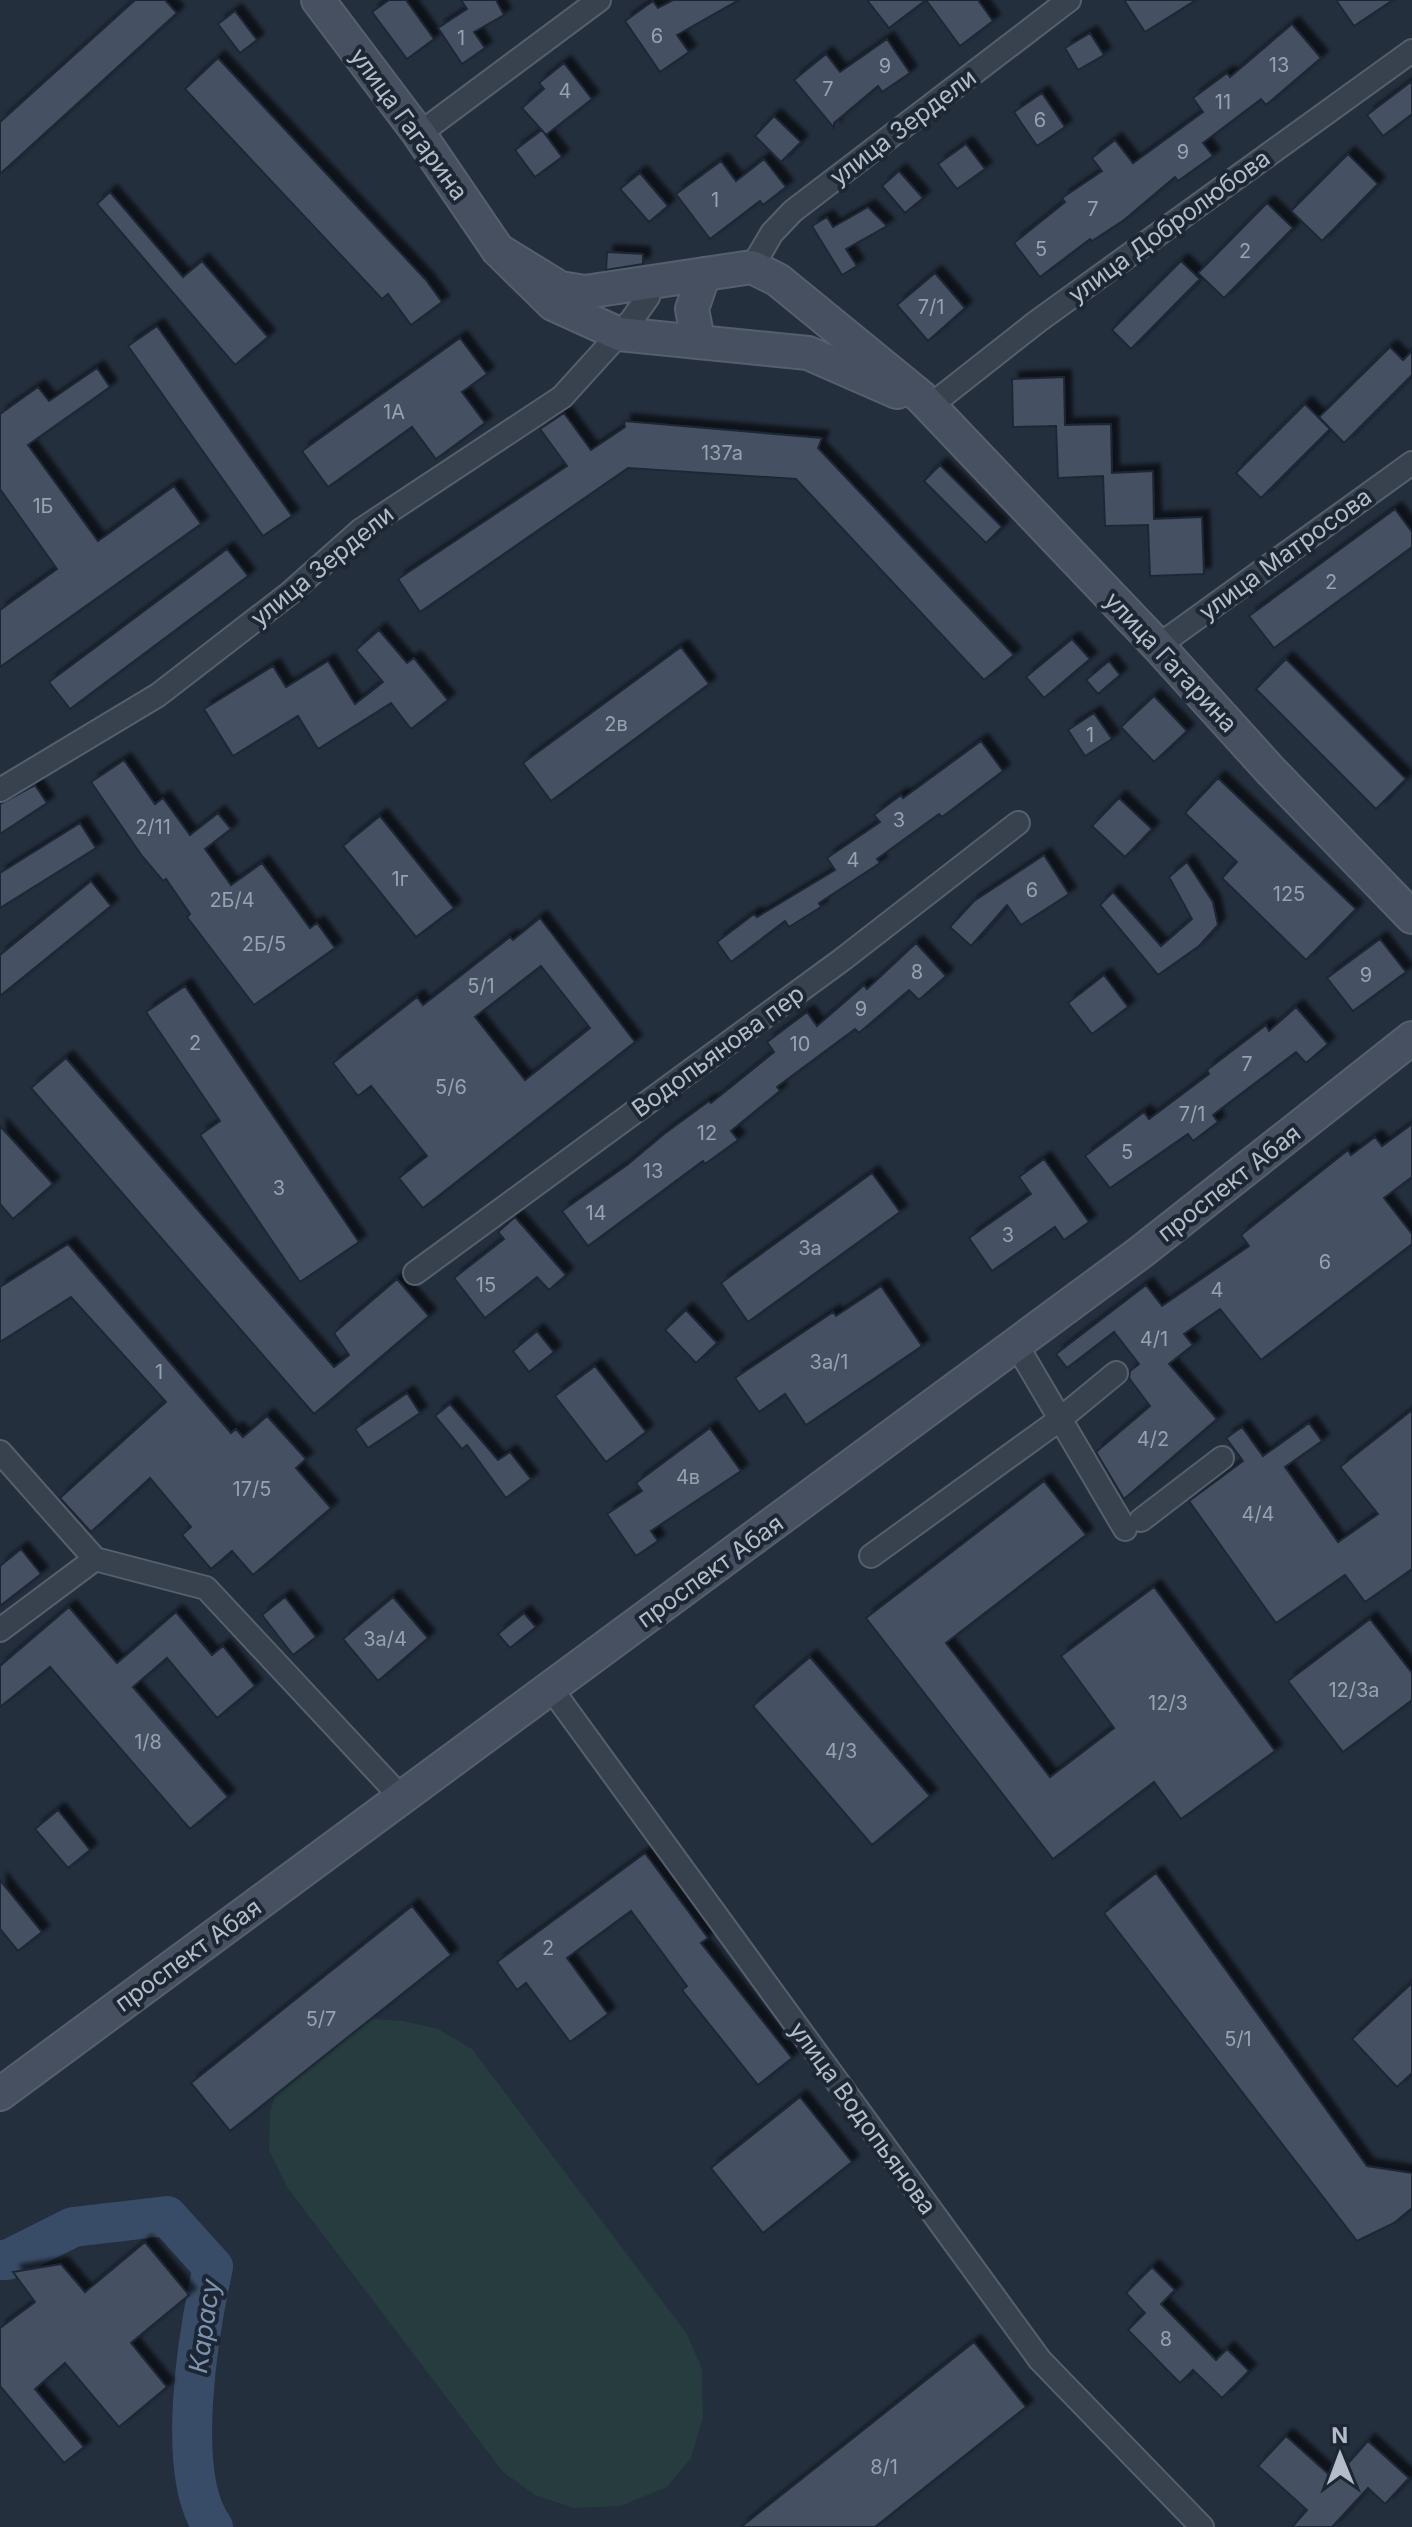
<svg xmlns="http://www.w3.org/2000/svg" width="1412" height="2527" viewBox="0 0 1412 2527" font-family="Inter,sans-serif">
<defs>
<filter id="shadow"><feDropShadow dx="7" dy="-7" stdDeviation="2" flood-color="#0009"/></filter>
</defs>
<rect width="100%" height="100%" fill="#242f3e"/>
<path fill="#263c3f" d="M358,2018L403,2021L438,2029L472,2049L687,2334L702,2369L703,2417L691,2458L667,2487L620,2506L574,2508L535,2495L503,2472L287,2187L269,2150L270,2113L280,2074Z"/>
<g fill="none" stroke-linecap="round" stroke-linejoin="round">
<path stroke="#394c67" stroke-width="40" d="M0,2260H7L73,2227L167,2216L213,2267C199,2329 174,2474 213,2527"/>
</g>
<path fill="#455162" stroke="#1f2835" stroke-width="2" fill-rule="evenodd" filter="url(#shadow)" d="M135,0H165L177,13L0,174V122Z
M389,0H406L434,39L407,59L372,12Z
M461,0H496L504,15L474,32L485,48L462,64L438,28L467,9Z
M673,0H739L677,35L689,52L660,72L625,21L653,1L658,8Z
M867,0H978L993,21L960,46L926,0L889,28Z
M1124,0H1196L1145,32Z
M1336,0H1393L1354,26Z
M235,11L257,40L240,53L218,24Z
M1292,24L1321,58L1266,105L1261,99L1203,143L1213,156L1178,181L1175,177L1124,220L1092,241L1090,239L1040,277L1014,243L1065,202L1062,198L1102,171L1092,158L1115,140L1133,163L1203,112L1193,98L1227,73L1230,77Z
M1090,33L1104,55L1078,70L1065,48Z
M887,39L910,73L882,92L878,86L834,123V128L794,80L826,54L840,72Z
M218,58L426,280L442,302L411,325L388,294L382,299L185,89Z
M564,63L592,99L546,135L522,108L544,89L539,83Z
M1412,81V114L1383,136L1367,115Z
M1042,93L1065,127L1037,146L1014,112Z
M774,116L801,142L781,162L755,136Z
M542,130L562,157L535,177L515,150Z
M966,144L985,169L957,189L938,164Z
M1348,154L1378,184L1322,241L1291,211Z
M764,159L786,187L763,205L760,201L710,239L676,194L721,161L736,181Z
M899,171L923,198L905,213L882,186Z
M640,173L668,206L649,222L620,189Z
M110,192L183,277L202,261L268,337L235,365L97,204Z
M1267,203L1293,228L1224,298L1198,273Z
M868,207L887,226L846,249L857,266L842,275L812,226L827,217L833,227Z
M607,252L643,254V264L606,270Z
M1181,261L1200,279L1131,349L1112,330Z
M935,273L965,308L928,341L897,305Z
M157,326L292,516L263,536L128,346Z
M460,338L487,374L462,392L485,423L436,459L412,427L328,487L302,451Z
M1390,347L1403,360L1412,351V375L1344,443L1319,417Z
M97,368L110,387L28,445L98,541L174,486L201,524L0,667V610L57,569L0,489V414L38,387L49,401Z
M1064,377L1065,425L1111,424L1112,473L1153,471L1154,519L1202,517L1204,574L1150,576L1148,525L1105,526L1103,476L1058,478L1056,426L1013,427L1012,379Z
M1305,404L1330,429L1261,498L1236,473Z
M564,413L591,450L625,427L624,421L822,438L818,448L1014,655L984,680L796,479L628,468L420,612L398,579L567,466L540,429Z
M940,465L1002,527L986,543L924,481Z
M1395,509L1412,532V547L1274,648L1249,616Z
M227,549L248,576L70,709L49,682Z
M379,630L407,663L414,658L448,700L411,729L391,703L318,749L298,716L233,756L204,709L273,666L286,687L328,661L355,704L383,682L356,650Z
M1072,639L1090,659L1044,698L1026,677Z
M681,647L709,684L551,801L523,763Z
M1286,659L1406,779L1376,809L1256,689Z
M1109,661L1120,675L1098,694L1086,680Z
M1154,696L1187,731L1154,762L1121,727Z
M1094,713L1112,739L1085,756L1068,730Z
M981,741L1003,771L942,817L939,814L877,859L880,863L819,903L821,907L789,927L785,921L731,962L717,942L754,914L757,917L835,870L827,858L880,822L874,815L901,795L903,798Z
M124,760L155,804L163,798L190,835L218,813L231,829L205,849L231,885L262,863L310,928L317,923L335,948L254,1005L187,917L190,914L166,879L163,881L142,856L91,782Z
M1218,778L1356,909L1306,960L1222,878L1237,862L1185,813Z
M35,785L47,803L0,834V804Z
M1119,798L1152,829L1125,857L1092,826Z
M380,816L454,908L416,937L343,846Z
M80,823L96,848L0,908V873Z
M1044,855L1069,894L1021,925L1007,905L971,946L950,927L974,901Z
M1187,862L1213,902L1218,925L1199,946L1158,975L1100,905L1113,892L1161,946L1192,919L1169,877Z
M91,881L111,906L0,996V955Z
M540,918L635,1042L423,1208L399,1178L427,1156L371,1086L358,1096L333,1063L417,997L423,1005L510,937L513,940ZM541,966L590,1028L525,1080L475,1017Z
M1380,939L1406,972L1353,1011L1327,978Z
M916,943L946,976L919,1000L909,990L859,1033L855,1029L777,1087L780,1091L731,1131L738,1140L705,1164L703,1161L588,1246L562,1211L627,1165L664,1134L709,1101L711,1103L774,1052L767,1042L807,1012L817,1026L864,985L867,989Z
M1104,975L1128,1007L1092,1034L1068,1003Z
M185,986L359,1242L300,1282L200,1135L220,1121L146,1012Z
M1296,1007L1328,1044L1306,1063L1296,1052L1213,1115L1218,1122L1193,1141L1188,1134L1110,1188L1085,1156L1144,1112L1149,1119L1209,1074L1207,1070L1266,1025L1269,1031Z
M66,1058L334,1367L349,1355L334,1333L397,1279L429,1316L314,1414L31,1088Z
M1412,1124V1177L1384,1198L1412,1234V1244L1261,1360L1220,1309L1184,1334L1193,1345L1169,1364L1217,1419L1124,1499L1096,1452L1150,1406L1129,1378L1130,1371L1139,1364L1114,1332L1067,1368L1056,1354L1146,1285L1162,1306L1249,1246L1241,1235L1348,1150L1351,1155L1375,1137L1382,1146Z
M0,1126L53,1184L13,1219L0,1204Z
M1044,1159L1089,1222L1064,1240L1055,1227L992,1271L969,1238L1031,1194L1019,1177Z
M872,1173L900,1212L748,1322L721,1283Z
M515,1217L566,1275L549,1290L537,1277L485,1318L454,1278L504,1239L498,1232Z
M68,1244L231,1433L236,1429L243,1437L267,1416L306,1459L296,1468L331,1508L253,1575L232,1551L211,1569L182,1535L191,1527L150,1478L91,1532L60,1498L166,1402L71,1297L0,1342V1287Z
M881,1286L922,1346L806,1425L785,1394L759,1412L735,1378L833,1312L836,1316Z
M686,1310L717,1343L696,1363L665,1330Z
M537,1331L554,1352L529,1372L513,1351Z
M595,1366L646,1432L606,1462L555,1396Z
M407,1393L420,1413L368,1448L355,1429Z
M450,1404L498,1460L510,1452L531,1479L506,1498L467,1445L462,1449L435,1416Z
M1412,1410V1569L1365,1602L1345,1575L1276,1623L1189,1501L1243,1461L1226,1438L1242,1427L1263,1456L1309,1423L1322,1441L1285,1467L1338,1542L1378,1514L1340,1467Z
M710,1428L741,1471L651,1531L658,1541L636,1556L607,1514L642,1491L636,1483Z
M1044,1481L1086,1535L946,1643L1050,1777L1114,1728L1061,1656L1154,1587L1275,1751L1181,1819L1154,1782L1053,1859L866,1618Z
M21,1549L41,1574L0,1606V1566Z
M285,1597L316,1637L293,1655L262,1615Z
M393,1597L428,1638L378,1681L343,1639Z
M69,1607L117,1663L176,1612L212,1655L223,1646L255,1686L217,1718L167,1658L133,1687L228,1797L190,1829L50,1667L0,1707V1666Z
M524,1613L536,1627L510,1648L498,1634Z
M1370,1619L1412,1673V1700L1343,1752L1288,1681Z
M810,1657L930,1796L872,1845L753,1706Z
M58,1810L90,1850L68,1868L35,1829Z
M645,1853L708,1938L701,1943L792,2058L758,2085L682,1990L687,1986L631,1911L567,1958L608,2014L570,2042L526,1983L517,1990L497,1962Z
M1156,1873L1367,2166L1412,2173V2208L1394,2223L1357,2241L1104,1913Z
M0,1880L42,1932L18,1951L0,1929Z
M412,1906L451,1955L230,2131L191,2083Z
M1412,1983V2073L1397,2087L1352,2039Z
M800,2097L852,2162L763,2233L711,2168Z
M145,2242L189,2295L131,2343L167,2387L119,2427L65,2363L35,2389L84,2447L64,2463L0,2386V2328L35,2302L13,2272L61,2264L85,2292Z
M1152,2267L1175,2290L1161,2304L1216,2360L1227,2349L1249,2371L1222,2398L1193,2370L1180,2383L1128,2330L1145,2313L1126,2293Z
M974,2342L1026,2407L875,2527H741Z
M1286,2436L1334,2479L1368,2441L1409,2478L1385,2504L1368,2488L1332,2527H1292L1307,2510L1258,2466Z"/>
<g fill="none" stroke-linecap="round" stroke-linejoin="round">
<defs>
<path id="minor" d="M419,134L599,0
M752,267L772,233L793,211L1069,0
M930,406L1038,321L1412,51
M1158,646L1412,463
M0,790L158,695L290,593L361,530L562,397L631,321L648,297L652,283
M415,1273L843,959L1018,823
M1016,1344L1125,1529
M0,1452L95,1559L206,1588L401,1797
M1141,1520L1222,1458
M871,1556L1059,1420L1116,1373
M0,1630L95,1559
M550,1687L1040,2360L1202,2527"/>
<path id="secondary" d="M318,0L419,134L498,250L553,304L619,334L808,353L897,392
M498,250L560,288L585,292L752,267L778,280L921,397L1158,646L1271,771L1412,917
M698,340L692,309L704,274
M0,2094L1141,1252L1412,1038"/>
</defs>
<use href="#minor" stroke="#565f6c" stroke-width="26"/>
<use href="#secondary" stroke="#565f6c" stroke-width="36"/>
<use href="#minor" stroke="#38414e" stroke-width="22"/>
<use href="#secondary" stroke="#465061" stroke-width="32"/>
</g>
<g text-anchor="middle" dominant-baseline="central" stroke-width="8" stroke-linejoin="round" paint-order="stroke">
<g font-size="20" fill="#98a1af">
<text x="657" y="36">6</text>
<text x="461" y="38">1</text>
<text x="1279" y="65">13</text>
<text x="885" y="66">9</text>
<text x="828" y="89">7</text>
<text x="565" y="91">4</text>
<text x="1223" y="102">11</text>
<text x="1040" y="120">6</text>
<text x="1183" y="152">9</text>
<text x="715" y="200">1</text>
<text x="1093" y="209">7</text>
<text x="1041" y="249">5</text>
<text x="1245" y="251">2</text>
<text x="931" y="307">7/1</text>
<text x="394" y="412">1А</text>
<text x="722" y="453">137а</text>
<text x="43" y="506">1Б</text>
<text x="1331" y="582">2</text>
<text x="616" y="724">2в</text>
<text x="1090" y="735">1</text>
<text x="899" y="820">3</text>
<text x="153" y="827">2/11</text>
<text x="853" y="860">4</text>
<text x="400" y="879">1г</text>
<text x="1032" y="890">6</text>
<text x="1289" y="894">125</text>
<text x="232" y="900">2Б/4</text>
<text x="264" y="944">2Б/5</text>
<text x="917" y="972">8</text>
<text x="1366" y="975">9</text>
<text x="481" y="986">5/1</text>
<text x="861" y="1009">9</text>
<text x="195" y="1043">2</text>
<text x="800" y="1044">10</text>
<text x="1247" y="1064">7</text>
<text x="451" y="1087">5/6</text>
<text x="1192" y="1114">7/1</text>
<text x="707" y="1133">12</text>
<text x="1127" y="1152">5</text>
<text x="653" y="1171">13</text>
<text x="279" y="1188">3</text>
<text x="596" y="1213">14</text>
<text x="1008" y="1235">3</text>
<text x="810" y="1248">3а</text>
<text x="1325" y="1262">6</text>
<text x="486" y="1285">15</text>
<text x="1217" y="1290">4</text>
<text x="1154" y="1339">4/1</text>
<text x="829" y="1362">3а/1</text>
<text x="159" y="1372">1</text>
<text x="1153" y="1439">4/2</text>
<text x="688" y="1477">4в</text>
<text x="252" y="1489">17/5</text>
<text x="1258" y="1514">4/4</text>
<text x="385" y="1639">3а/4</text>
<text x="1354" y="1690">12/3а</text>
<text x="1168" y="1703">12/3</text>
<text x="148" y="1742">1/8</text>
<text x="841" y="1751">4/3</text>
<text x="548" y="1948">2</text>
<text x="321" y="2019">5/7</text>
<text x="1238" y="2039">5/1</text>
<text x="1166" y="2339">8</text>
<text x="884" y="2467">8/1</text>
</g>
<g font-size="24" fill="#b4bcc9" stroke="#1d2633">
<text transform="translate(409 124) rotate(54)">улица Гагарина</text>
<text transform="translate(903 127) rotate(-37)">улица Зердели</text>
<text transform="translate(1169 226) rotate(-36)">улица Добролюбова</text>
<text transform="translate(1285 554) rotate(-36)">улица Матросова</text>
<text transform="translate(322 566) rotate(-39)">улица Зердели</text>
<text transform="translate(1171 662) rotate(47)">улица Гагарина</text>
<text transform="translate(718 1051) rotate(-36)">Водопьянова пер</text>
<text transform="translate(1229 1183) rotate(-38)">проспект Абая</text>
<text transform="translate(710 1571) rotate(-36)">проспект Абая</text>
<text transform="translate(188 1955) rotate(-36)">проспект Абая</text>
<text transform="translate(863 2118) rotate(54)">улица Водопьянова</text>
</g>
<g font-size="26" font-style="italic" fill="#7c92b1" stroke="#1d2633">
<text transform="translate(204 2326) rotate(-82)">Карасу</text>
</g>
</g>
<g transform="translate(1340 2455) rotate(359)" stroke="#1d2633" stroke-width="6" paint-order="stroke">
<path d="M0-6L14 30L0 20L-14 30Z" fill="#b4bcc9"/>
<text y="-12" font-size="22" font-weight="bold" text-anchor="middle" fill="#b4bcc9">N</text>
</g>
</svg>
